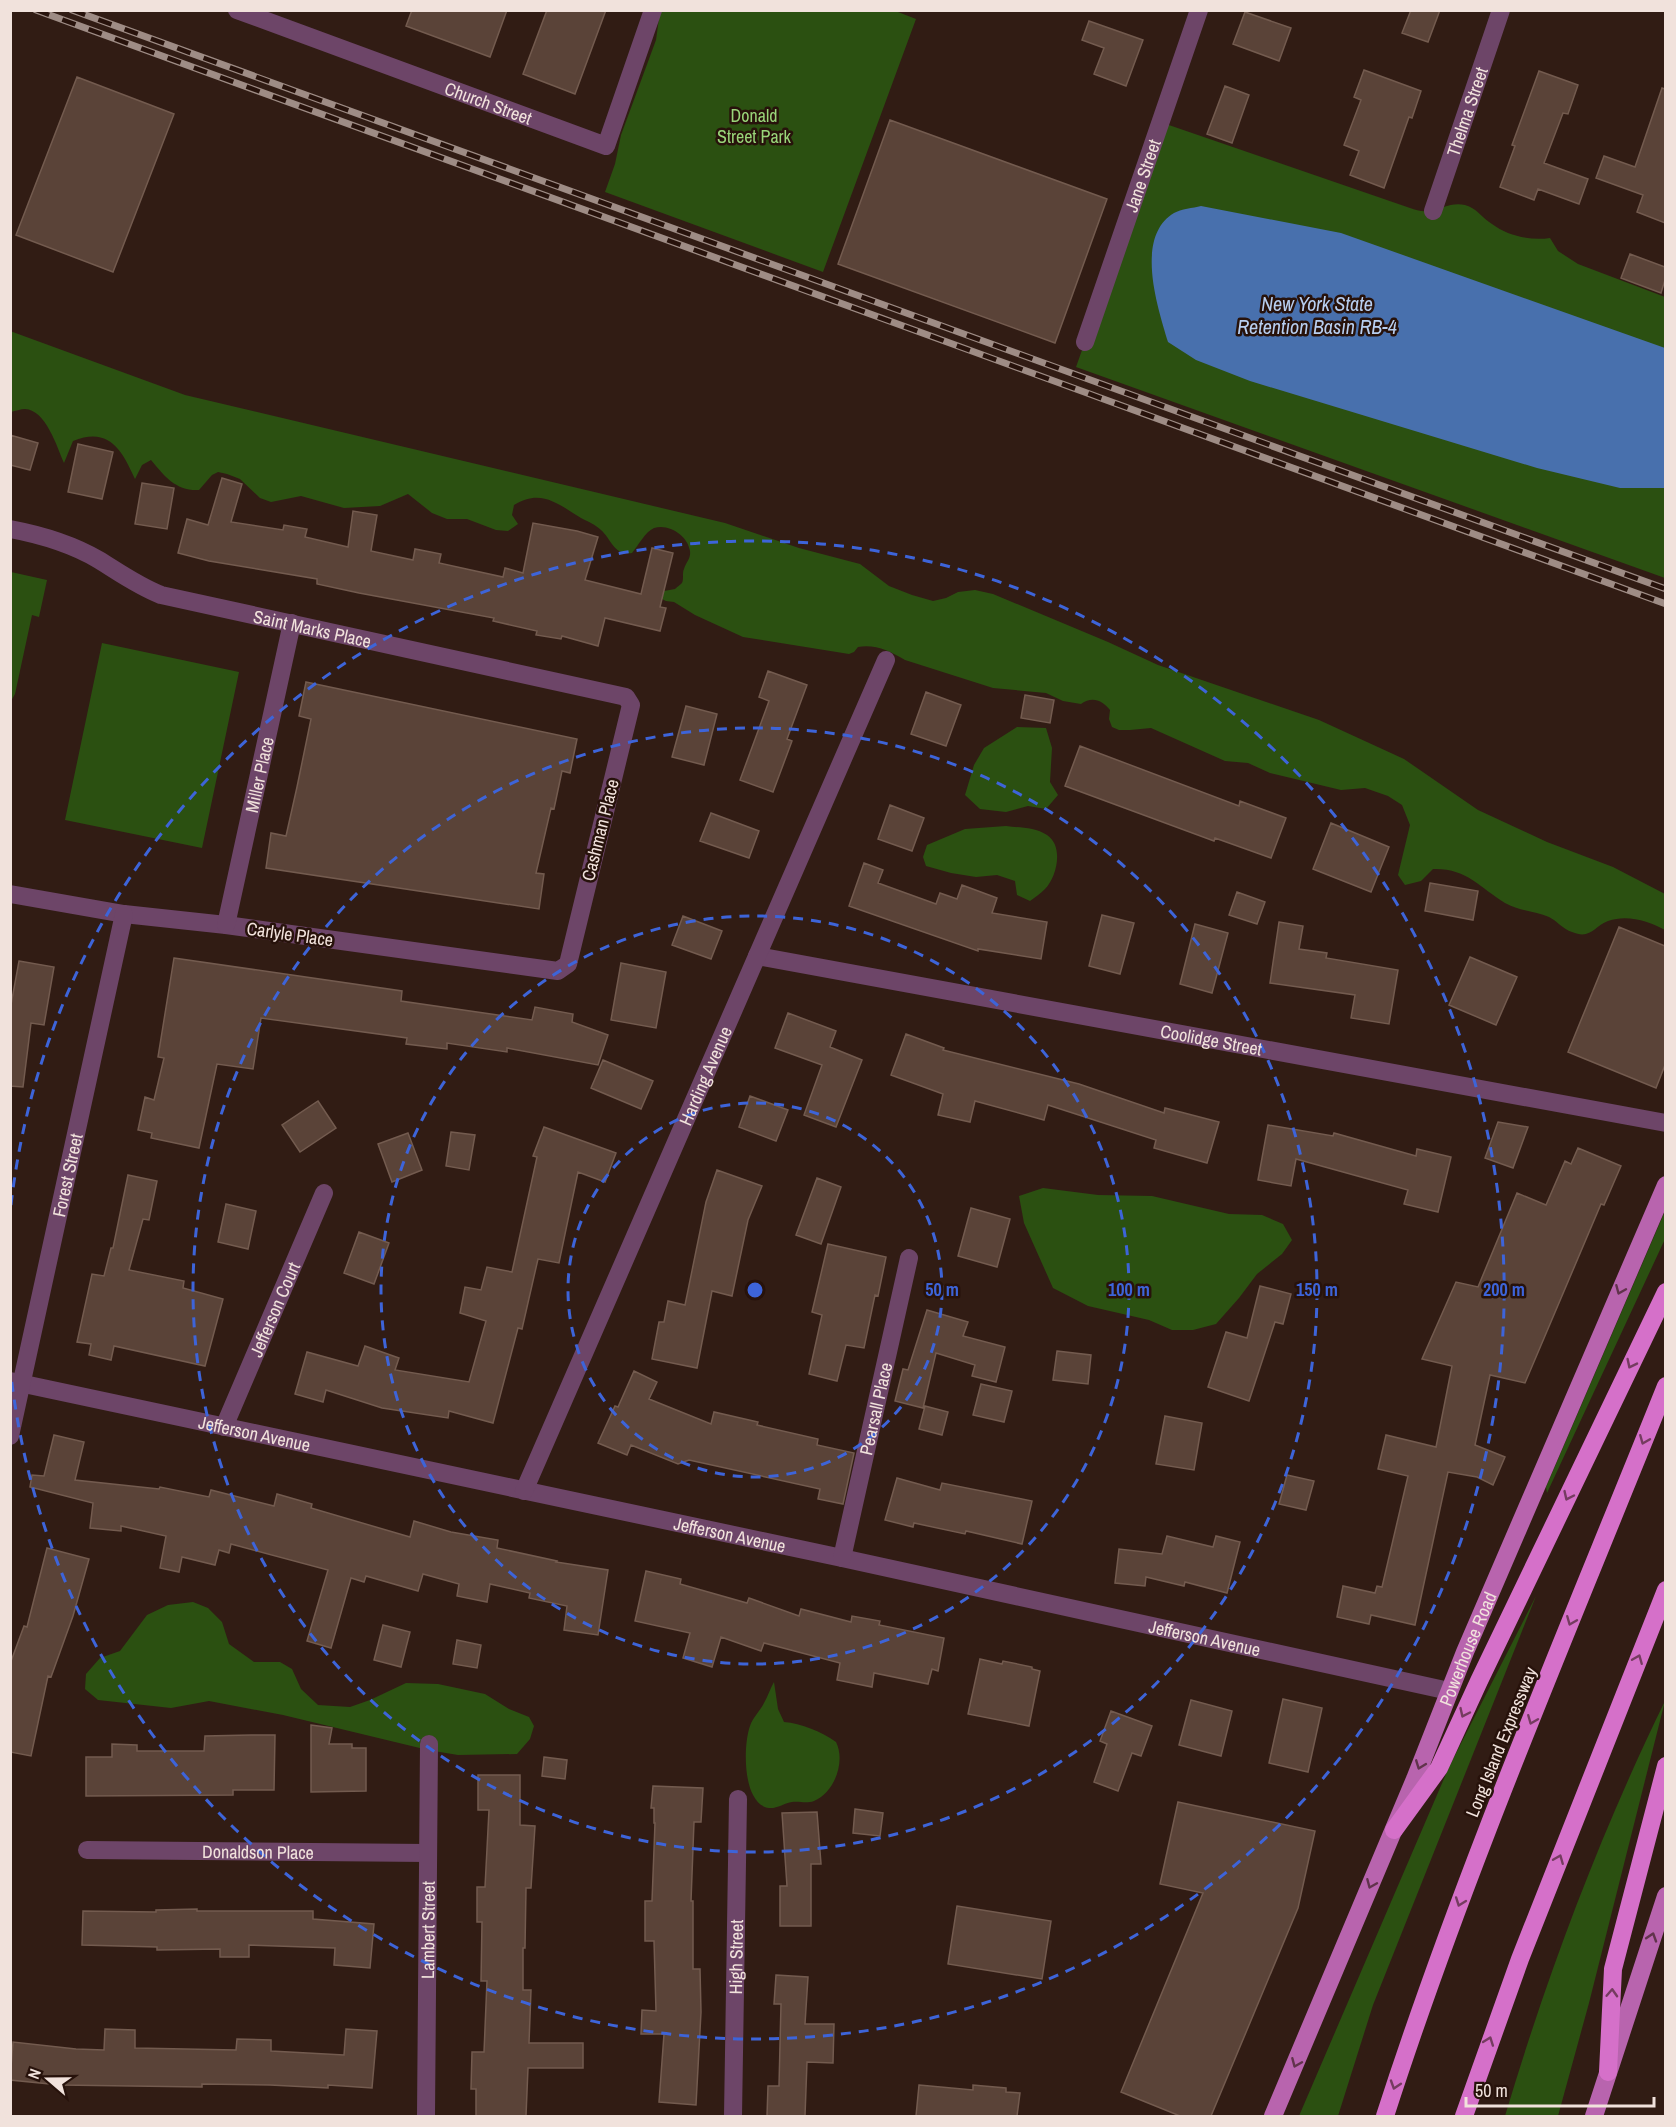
<svg xmlns="http://www.w3.org/2000/svg" width="1676" height="2127" viewBox="0 0 1676 2127" font-family="'Archivo Narrow',sans-serif">
<rect width="100%" height="100%" fill="#311c14"/>
<path fill="#2b5011" d="M899,10L898,12L916,19L823,272L605,192L615,164L621,135L656,40L660,11Z
M1163,123L1410,208C1416,210 1422,212 1428,211C1442,209 1451,202 1465,205C1477,208 1482,218 1492,224C1508,236 1531,241 1550,238L1558,251L1578,264L1665,297V578L1076,367Z
M10,331L185,395L725,523L799,548L860,564L889,586L912,595L933,601L946,598L958,592L975,590L993,594L1108,642L1158,665L1319,720L1404,759L1478,810L1547,842L1613,867L1665,894V930C1649,921 1627,914 1608,921C1594,926 1591,940 1572,932C1563,929 1557,921 1549,917C1535,911 1519,911 1505,903C1479,887 1467,868 1433,869L1421,881L1405,885L1398,875L1410,825L1402,805L1388,796L1365,788L1341,790L1270,773L1248,763L1225,761L1151,728L1130,730H1119L1112,727L1109,719L1110,710C1102,700 1092,696 1081,704L1063,701L1046,693L993,688L905,660C890,651 875,644 858,647L854,652L849,654L743,637L695,615L674,602L666,601L650,593L652,586L664,591L675,589C677,587 680,585 682,583C684,578 682,573 684,569C686,562 691,559 690,551C688,536 669,523 654,528C645,532 638,546 632,553C613,555 612,540 601,530C596,525 587,521 581,518C558,504 541,488 514,505L512,515L518,524L508,531L496,530L467,519H447L432,513L408,494L380,506L344,508L301,496L271,502L260,498L240,479L227,474L218,472L212,475L199,490C176,491 165,477 151,460L142,465L135,479C122,450 109,426 73,441L64,463C57,447 46,410 25,409C21,409 15,411 11,412Z
M11,572L47,580L39,617L32,615L15,694L11,701Z
M102,643L239,672L202,848L65,820Z
M1017,727L1046,728L1052,748L1050,782L1058,795L1046,809L1028,806L1006,812L980,809L965,795L974,765L984,748Z
M1006,826C1020,828 1035,827 1047,835C1064,846 1057,877 1045,889C1040,894 1035,897 1030,901L1017,895L1015,881L997,875L976,877L951,873L926,866L923,857L927,845L965,829Z
M1043,1188L1098,1195L1152,1196L1229,1214L1262,1215L1283,1224L1292,1240L1282,1254L1257,1274L1239,1298L1216,1324L1193,1330H1172L1149,1320L1088,1306L1053,1288L1024,1223L1019,1196Z
M1665,1211V1239L1547,1493L1546,1487Z
M1536,1596L1373,2005L1338,2116H1299L1449,1767Z
M193,1602L208,1608L222,1622L229,1644L254,1662H280L292,1669L301,1689L318,1705L350,1707L370,1700L406,1683L438,1684L485,1694L509,1709L529,1717L534,1726L530,1739L517,1754L458,1755L428,1750L283,1715L209,1701L171,1708L98,1700L85,1689L86,1674L100,1658L120,1651L147,1615L168,1605Z
M774,1682L778,1709L784,1722C801,1723 822,1732 836,1742C846,1762 834,1793 814,1801C806,1804 800,1801 792,1802C785,1803 776,1809 769,1808C742,1804 743,1745 750,1726C753,1717 760,1711 764,1703C768,1696 770,1689 774,1682Z
M1665,1701L1589,2003L1558,2116H1505C1547,1975 1600,1834 1665,1701Z"/>
<path fill="#4870ad" d="M1201,206L1341,233L1665,348V488H1620L1537,468L1250,381L1196,360L1168,342C1158,308 1134,237 1174,213C1181,209 1193,208 1201,206Z"/>
<path fill="#5a4338" stroke="#735b4f" stroke-width="1.5" d="M412,10H507L490,57L406,26Z
M547,10H606L575,94L523,74Z
M1411,10H1440L1428,42L1402,33Z
M1245,12L1291,28L1279,61L1233,44Z
M1089,21L1143,40L1126,86L1094,74L1104,48L1082,40Z
M1364,70L1421,91L1412,118L1409,117L1384,188L1350,175L1359,151L1344,145L1361,100L1354,97Z
M1539,71L1578,85L1568,114L1563,113L1544,163L1588,179L1579,204L1538,189L1534,200L1500,187L1515,146L1512,145Z
M77,77L174,114L113,272L16,235Z
M1225,86L1249,95L1232,143L1207,134Z
M1662,88L1665,89V223L1637,212L1643,195L1596,178L1604,156L1635,167Z
M890,120L1107,199L1055,343L838,264Z
M1630,254L1665,267V280L1661,293L1621,278Z
M10,435L38,443L30,470L10,465Z
M78,444L113,452L102,499L68,492Z
M222,478L242,484L231,522L283,530L284,525L307,529L305,537L348,547L353,511L377,515L371,551L413,560L415,549L441,554L439,563L503,577L505,568L523,573L533,523L577,531L598,537L585,580L641,594L652,548L673,553L660,607L666,608L660,631L605,618L598,646L562,636L561,639L536,635L537,631L493,621L494,618L359,593L317,584V579L209,561L178,553L187,519L208,525Z
M142,483L174,488L167,529L135,524Z
M768,671L807,685L787,739L792,741L773,792L740,780L769,701L759,697Z
M306,682L577,739L570,773L562,771L554,809L551,808L536,873L544,874L539,909L266,868L271,833L286,836L297,787L311,719L299,716Z
M926,692L961,705L946,746L911,734Z
M1025,695L1054,700L1050,723L1021,718Z
M686,706L717,714L704,765L672,757Z
M1080,746L1239,806L1240,801L1286,818L1271,858L1215,838L1214,841L1065,786Z
M890,805L924,818L912,851L878,839Z
M711,813L759,831L749,858L700,841Z
M1331,823L1389,847L1371,892L1313,869Z
M864,863L883,870L878,883L936,904L940,893L957,899L962,885L997,898L992,913L1047,922L1041,959L978,949V951L849,906Z
M1430,883L1478,891L1473,920L1425,911Z
M1237,892L1265,902L1257,924L1229,915Z
M1102,915L1134,923L1120,974L1089,966Z
M683,916L722,931L711,959L672,945Z
M1279,922L1303,926L1299,949L1327,953L1326,958L1398,970L1389,1024L1351,1018L1355,995L1270,983Z
M1195,924L1228,933L1212,993L1180,984Z
M1619,927L1665,946V1065L1656,1088L1568,1052Z
M1470,957L1517,977L1496,1025L1449,1005Z
M174,958L402,991L401,1001L532,1020L535,1007L573,1014L572,1022L608,1035L598,1065L507,1048V1052L447,1043V1049L406,1044L407,1038L261,1018L253,1069L217,1064L199,1148L151,1138L152,1133L138,1130L145,1097L154,1100L164,1058L158,1057Z
M19,961L54,967L44,1025L31,1023L23,1087L10,1086V1010Z
M621,963L666,972L656,1028L611,1020Z
M788,1013L836,1031L830,1047L862,1060L836,1127L804,1115L822,1065L775,1048Z
M906,1034L944,1048L943,1050L1079,1084L1164,1113L1165,1108L1219,1122L1207,1163L1154,1148L1156,1140L1048,1105L1044,1120L975,1101L970,1122L938,1115L943,1094L891,1075Z
M603,1060L653,1081L641,1109L591,1088Z
M750,1096L788,1110L776,1141L739,1127Z
M318,1101L336,1128L300,1152L282,1125Z
M1498,1122L1528,1127L1513,1168L1485,1158Z
M1268,1125L1333,1136L1334,1133L1416,1156L1417,1149L1451,1157L1438,1212L1404,1204L1408,1190L1296,1159L1291,1186L1258,1180Z
M544,1127L616,1153L605,1182L578,1172L559,1263L538,1259L522,1329L518,1328L493,1423L449,1411L448,1418L382,1408L326,1390L323,1402L295,1394L307,1352L358,1366L365,1346L399,1358L395,1370L469,1382L486,1321L460,1313L465,1287L481,1290L487,1267L512,1272L537,1157L533,1156Z
M451,1132L475,1135L469,1170L446,1166Z
M408,1133L422,1170L392,1182L378,1144Z
M1578,1148L1621,1166L1604,1205L1601,1204L1525,1383L1490,1375L1475,1445L1505,1457L1493,1485L1477,1477L1448,1472L1415,1625L1371,1615L1369,1624L1337,1617L1343,1586L1375,1593L1377,1586L1382,1587L1408,1476L1378,1469L1386,1435L1436,1447L1452,1366L1422,1359L1456,1282L1478,1287L1517,1193L1546,1205L1565,1161L1571,1164Z
M717,1170L762,1186L748,1220L732,1296L712,1291L697,1368L652,1359L659,1322H664L668,1301L685,1305L706,1202Z
M128,1175L157,1181L149,1220L143,1219L129,1270L184,1281L183,1288L223,1299L205,1366L114,1346L111,1360L89,1355L91,1344L77,1342L92,1274L104,1276L111,1248H113Z
M817,1178L841,1187L821,1244L796,1235Z
M226,1204L256,1211L248,1249L218,1242Z
M971,1208L1010,1219L997,1267L958,1256Z
M359,1232L389,1243L374,1284L344,1273Z
M828,1244L886,1257L878,1296L875,1295L864,1348L846,1345L837,1381L809,1374L822,1315L812,1312Z
M1260,1286L1291,1294L1283,1324L1275,1322L1249,1401L1208,1387L1226,1332L1247,1338Z
M927,1310L968,1322L963,1336L1005,1347L996,1382L972,1376L975,1365L936,1353L923,1408L895,1401L903,1369L908,1370Z
M1057,1351L1091,1355L1088,1384L1053,1380Z
M634,1371L657,1382L649,1399L711,1424L714,1412L758,1422L757,1425L818,1439L817,1445L854,1453L843,1504L818,1499L820,1489L689,1460L678,1464L631,1445L627,1455L598,1443L615,1406L618,1407Z
M981,1384L1012,1391L1004,1422L973,1415Z
M925,1406L948,1412L942,1435L919,1429Z
M1165,1416L1202,1423L1194,1470L1156,1464Z
M54,1435L84,1442L75,1480L159,1489L160,1487L209,1497L211,1490L274,1506L277,1494L312,1504L311,1508L410,1537L414,1521L451,1532L498,1540L497,1548L557,1561L556,1562L608,1570L598,1635L564,1630L567,1606L529,1598L530,1593L490,1584L487,1602L457,1596L459,1584L423,1574L418,1591L366,1576L364,1582L351,1578L331,1648L307,1641L328,1570L231,1544L229,1553L219,1550L215,1565L182,1557L179,1572L160,1568L166,1536L121,1526V1531L90,1528L93,1503L30,1487L32,1475L44,1476Z
M1287,1475L1314,1481L1306,1510L1279,1504Z
M897,1478L940,1490L942,1483L1032,1501L1022,1544L966,1531L965,1534L914,1523L913,1527L885,1520Z
M1167,1536L1213,1547L1216,1536L1240,1542L1227,1593L1185,1582L1184,1586L1146,1577L1145,1586L1115,1583L1119,1549L1162,1554Z
M47,1548L89,1559L73,1616L51,1677L48,1676L31,1756L10,1752V1664L24,1626L27,1627Z
M646,1571L681,1579L680,1584L747,1603L749,1598L799,1616L801,1609L851,1622L852,1616L880,1621L879,1625L944,1638L938,1671L932,1669L928,1684L874,1673L872,1687L837,1680L840,1663L764,1643L761,1651L721,1637L712,1667L683,1658L690,1633L635,1621Z
M383,1625L410,1632L401,1667L374,1660Z
M457,1640L481,1645L477,1668L453,1664Z
M980,1659L1002,1664L1003,1661L1032,1667V1669L1040,1671L1029,1726L968,1714Z
M1283,1699L1322,1708L1308,1772L1269,1763Z
M1191,1700L1232,1711L1221,1756L1179,1745Z
M1111,1711L1152,1726L1141,1756L1132,1753L1118,1791L1094,1782L1107,1744L1100,1741Z
M311,1725L332,1728L329,1744H352V1748H366V1791L311,1792Z
M251,1735H275L274,1790H233V1795L86,1796V1757H112V1744L137,1745V1751H204L205,1736Z
M544,1757L567,1760L565,1779L542,1776Z
M478,1775H520V1825L535,1826L531,1888H526L525,1948H523V1990H531L529,2043H583V2068H528L526,2116H476V2089H471L472,2052H484L487,1981H481L482,1922H477V1887H485L489,1810H478Z
M653,1786L703,1788L701,1822H694L691,1901H693V1969H700L701,2012L696,2105L659,2102L664,2034H641L642,2010L656,2011L654,1941H645V1901H652L655,1823H654V1808H651Z
M1178,1802L1315,1831L1298,1908L1211,2116H1180L1121,2092L1203,1893L1160,1884Z
M855,1809L883,1813L880,1836L853,1833Z
M817,1812L821,1864H811V1926H780V1886H787L782,1813Z
M957,1906L1051,1921L1042,1979L948,1964Z
M197,1909V1911H313V1919L374,1924L370,1968L334,1965L335,1948L249,1945V1957H220V1949L157,1950V1947L82,1945L83,1911L156,1912V1910Z
M776,1975L808,1977L805,2024H834L833,2063L807,2062L805,2116H767L768,2086H779L781,2004H774Z
M105,2029L135,2030V2048L236,2050L237,2039L271,2040V2051L344,2055L346,2029L377,2031L372,2088L328,2085V2088L270,2085L202,2084V2087L60,2085L10,2080L13,2042L76,2049L104,2050Z
M919,2085L973,2090V2085L1006,2088V2092L1020,2093L1017,2116H916Z"/>
<g fill="none" stroke-linecap="round" stroke-linejoin="round">
<g stroke="#6d4568" stroke-width="18">
<path id="s1" d="M237,10L606,146L653,10"/>
<path id="s2" d="M1433,211L1501,10"/>
<path id="s3" d="M1085,342L1199,10"/>
<path id="s4" d="M10,529C42,535 72,544 99,560C120,573 138,586 161,595L626,697L631,705L568,964L558,971L226,925L124,914L10,894"/>
<path id="s5" d="M226,925L292,623"/>
<path id="s6" d="M757,956L1666,1123"/>
<path id="s7" d="M10,1381L842,1558L1449,1691"/>
<path id="s8" d="M224,1427L324,1193"/>
<path id="s9" d="M10,1436L124,914"/>
<path id="s10" d="M524,1491L886,660"/>
<path id="s11" d="M842,1558L909,1258"/>
<path id="s12" d="M87,1850L428,1853"/>
<path id="s13" d="M426,2116L429,1744"/>
<path id="s14" d="M733,2116L738,1799"/>
</g>
<g stroke="#b864ae" stroke-width="18">
<path id="s15" d="M1273,2116L1415,1779L1465,1652L1666,1185"/>
<path d="M1594,2116L1666,1896"/>
</g>
<path stroke="#d570c9" stroke-width="18" d="M1394,1830L1439,1768L1479,1681L1666,1292
M1608,2072L1613,1969L1666,1766
M1385,2116C1465,1868 1569,1628 1666,1386
M1464,2116L1520,1959L1666,1590"/>
<defs>
<path id="rail" d="M36,10L1666,604
M72,10L1666,589"/>
</defs>
<use href="#rail" stroke="#9e8c85" stroke-width="7"/>
<use href="#rail" stroke="#27120b" stroke-width="4.5" stroke-dasharray="14" stroke-linecap="butt"/>
</g>
<defs><path id="oneway-chevron" d="M-2-3.5L2.5 0L-2 3.5" fill="none" stroke-width="1.6" stroke-linecap="round" stroke-linejoin="round" transform="scale(1.5)"/></defs>
<g stroke="#61334c">
<use href="#oneway-chevron" transform="translate(1620 1290) rotate(113)"/>
<use href="#oneway-chevron" transform="translate(1420 1765) rotate(111)"/>
<use href="#oneway-chevron" transform="translate(1371 1884) rotate(113)"/>
<use href="#oneway-chevron" transform="translate(1652 1937) rotate(-72)"/>
<use href="#oneway-chevron" transform="translate(1296 2063) rotate(113)"/>
</g>
<g stroke="#753c60">
<use href="#oneway-chevron" transform="translate(1631 1364) rotate(116)"/>
<use href="#oneway-chevron" transform="translate(1644 1440) rotate(112)"/>
<use href="#oneway-chevron" transform="translate(1568 1496) rotate(115)"/>
<use href="#oneway-chevron" transform="translate(1571 1621) rotate(112)"/>
<use href="#oneway-chevron" transform="translate(1638 1659) rotate(-68)"/>
<use href="#oneway-chevron" transform="translate(1464 1713) rotate(115)"/>
<use href="#oneway-chevron" transform="translate(1532 1720) rotate(112)"/>
<use href="#oneway-chevron" transform="translate(1559 1859) rotate(-68)"/>
<use href="#oneway-chevron" transform="translate(1460 1902) rotate(110)"/>
<use href="#oneway-chevron" transform="translate(1612 1993) rotate(-87)"/>
<use href="#oneway-chevron" transform="translate(1489 2041) rotate(-70)"/>
<use href="#oneway-chevron" transform="translate(1395 2085) rotate(108)"/>
</g>
<g fill="none" stroke="#3d64d9" stroke-width="3" stroke-dasharray="10 8">
<circle cx="755" cy="1290" r="187"/>
<circle cx="755" cy="1290" r="374"/>
<circle cx="755" cy="1290" r="562"/>
<path d="M11 1205A749 749 0 1 1 11 1375"/>
</g>
<g text-anchor="middle" dominant-baseline="central" stroke-width="5" stroke-linejoin="round" paint-order="stroke">
<g font-size="18" fill="#f1e2dc" stroke="#27120b">
<text stroke="none"><textPath href="#s1" startOffset="268">Church Street</textPath></text>
<text stroke="none"><textPath href="#s2" startOffset="105">Thelma Street</textPath></text>
<text stroke="none"><textPath href="#s3" startOffset="176">Jane Street</textPath></text>
<text stroke="none"><textPath href="#s4" startOffset="321">Saint Marks Place</textPath></text>
<text stroke="none"><textPath href="#s5" startOffset="154">Miller Place</textPath></text>
<text transform="translate(600 830) rotate(-76)">Cashman Place</text>
<text transform="translate(290 934) rotate(8)">Carlyle Place</text>
<text stroke="none"><textPath href="#s6" startOffset="462">Coolidge Street</textPath></text>
<text stroke="none"><textPath href="#s10" startOffset="453">Harding Avenue</textPath></text>
<text stroke="none"><textPath href="#s9" startOffset="267">Forest Street</textPath></text>
<text stroke="none"><textPath href="#s8" startOffset="128">Jefferson Court</textPath></text>
<text stroke="none"><textPath href="#s11" startOffset="153">Pearsall Place</textPath></text>
<text stroke="none"><textPath href="#s7" startOffset="250">Jefferson Avenue</textPath></text>
<text stroke="none"><textPath href="#s7" startOffset="736">Jefferson Avenue</textPath></text>
<text stroke="none"><textPath href="#s7" startOffset="1222">Jefferson Avenue</textPath></text>
<text stroke="none"><textPath href="#s15" startOffset="506">Powerhouse Road</textPath></text>
<text transform="translate(1501 1742) rotate(-68)">Long Island Expressway</text>
<text stroke="none"><textPath href="#s12" startOffset="171">Donaldson Place</textPath></text>
<text stroke="none"><textPath href="#s13" startOffset="186">Lambert Street</textPath></text>
<text stroke="none"><textPath href="#s14" startOffset="159">High Street</textPath></text>
</g>
<g font-size="18" fill="#99d579" stroke="#27120b">
<text x="754" y="115">Donald<tspan x="754" dy="21">Street Park</tspan></text>
</g>
<g font-size="20" font-style="italic" fill="#b8cff1" stroke="#27120b">
<text x="1317" y="303">New York State<tspan x="1317" dy="23">Retention Basin RB-4</tspan></text>
</g>
</g>
<circle cx="755" cy="1290" r="9" fill="#3d64d9" stroke="#27120b" stroke-width="3"/>
<g font-size="18" text-anchor="middle" font-weight="bold" fill="#3d64d9" stroke="#27120b" stroke-width="5" stroke-linejoin="round" paint-order="stroke">
<text x="942" y="1296">50 m</text>
<text x="1129" y="1296">100 m</text>
<text x="1317" y="1296">150 m</text>
<text x="1504" y="1296">200 m</text>
</g>
<rect width="1676" height="2127" fill="none" stroke="#f1e2dc" stroke-width="24"/>
<g transform="translate(48 2079) rotate(290)" stroke="#27120b" stroke-width="4.5" paint-order="stroke">
<path d="M0-4.5L10 22L0 15L-10 22Z" fill="#f1e2dc"/>
<text y="-9" font-size="16" font-weight="bold" text-anchor="middle" fill="#f1e2dc">N</text>
</g>
<path d="M1466 2097v9h188v-9" fill="none" stroke="#f1e2dc" stroke-width="3"/>
<text x="1475" y="2097" font-size="18" fill="#f1e2dc" stroke="#27120b" stroke-width="4.5" paint-order="stroke">50 m</text>
</svg>
